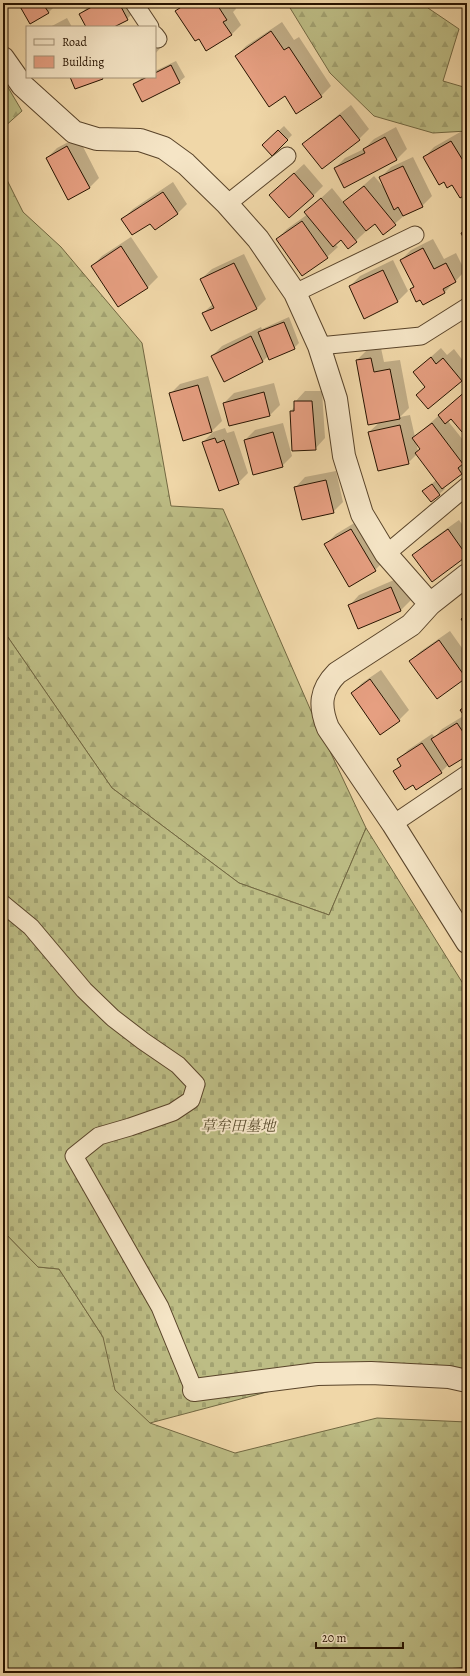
<svg xmlns="http://www.w3.org/2000/svg" width="470" height="1676" viewBox="0 0 470 1676" font-family="Alegreya,'Noto Serif JP',serif">
<defs>
<pattern id="forest-firs" width="22" height="20" patternUnits="userSpaceOnUse"><rect width="22" height="20" fill="#bdbd85"/><path d="M5 1l3.5 6h-7zM16 11l3.5 6h-7z" fill="#a2a271"/></pattern>
<pattern id="cemetery-stones" width="16" height="16" patternUnits="userSpaceOnUse"><rect width="16" height="16" fill="#bdbd85"/><path d="M2 7V4a2 2 0 0 1 4 0v3zM10 15v-3a2 2 0 0 1 4 0v3z" fill="#a2a271"/></pattern>
</defs>
<rect width="100%" height="100%" fill="#f0d7a8"/>
<filter id="stains"><feTurbulence type="fractalNoise" baseFrequency=".005" numOctaves="4"/><feColorMatrix values="0 0 0 0 .2 0 0 0 0 .09 0 0 0 0 .02 0 0 0 .5 -.17"/></filter>
<radialGradient id="worn" r=".72"><stop offset=".6" stop-color="#630" stop-opacity="0"/><stop offset="1" stop-color="#630" stop-opacity=".3"/></radialGradient>
<path fill="url(#forest-firs)" stroke="#726842" d="M287,3H424L428,8L459,29L443,81L467,88V131L433,133L374,116L330,73Z
M3,79L22,111L3,128Z
M3,172L23,212L61,247L142,343L171,506L223,509L311,711L366,828L329,915L239,883L112,788L3,630Z
M3,1231L38,1267L59,1269L103,1337L150,1423L235,1453L377,1418L467,1422V1667L408,1673H3Z"/>
<path fill="url(#cemetery-stones)" stroke="#726842" d="M3,630L112,788L239,883L329,915L366,828L467,990V1371L380,1362L150,1423L115,1390L103,1337L59,1269L38,1267L3,1231Z"/>
<path fill="#0003" fill-rule="evenodd" d="M19,3H58L49,12L31,22Z
M92,3H134L137,9L127,19L112,27H87L80,14Z
M182,3H232L236,9L233,12L241,25L231,35L199,38L177,11L183,4Z
M67,18L72,27H50Z
M282,22L294,40L299,37L331,86L321,96L285,95L236,56L246,46Z
M467,25V31L464,28Z
M155,29L163,45L155,54Z
M176,61L185,77L179,82L134,84L143,77H155V71Z
M351,105L369,129L359,139L323,168L304,144L314,134Z
M284,126L292,135L287,140H269Z
M396,127L407,149L397,159L345,187L335,168L345,158L364,149L374,139Z
M462,131L467,141V193L452,184L444,181L424,158L434,147Z
M78,137L99,178L89,188L47,158L57,148Z
M413,157L432,196L422,206L406,214L383,234L375,223L348,248L341,239L335,244L338,247L327,257L303,275L277,239L287,229L308,214L306,212L332,188L344,203L374,176L386,190L381,177L391,167Z
M304,164L323,186L313,196L270,195Z
M173,182L187,204L177,214L151,222L123,219L133,209Z
M131,237L158,277L148,287L119,306L92,266L102,256Z
M433,239L444,259L456,253L465,271L444,293L411,289L415,286L401,260L411,250Z
M244,254L266,299L256,309L203,313L213,304L201,279L212,269Z
M393,260L408,291L398,301L350,286L360,276Z
M289,317L299,343L294,348L268,356L263,361L224,380L212,356L222,346L261,327L262,329Z
M381,348L384,362L400,360L409,408L400,417L410,415L415,437L467,390V426L452,418L448,421L467,445V468L443,487L445,489L431,501L424,491L436,480L417,454L408,463L369,432L380,422L357,360L367,350ZM416,442L421,448L418,451Z
M441,348L447,355L454,349L464,362L467,359V374L461,380L426,386L414,372Z
M208,376L222,421L212,431L170,394L180,384Z
M274,383L280,405L270,415L224,403L234,393Z
M305,391H322L325,438L315,449L291,411L295,406V402Z
M283,423L292,456L282,466L245,440L255,430Z
M225,428L227,433L234,431L248,473L238,483L203,442L213,432Z
M336,471L343,502L333,512L295,488L305,477Z
M361,519L385,560L375,570L326,544L336,534Z
M459,520L464,527L467,525V555L432,580L414,555L424,545Z
M401,577L411,600L401,610L358,628L349,606L359,595Z
M450,631L467,655V676L437,698L410,661L421,651Z
M381,670L409,710L399,720L352,693L362,683Z
M467,704V755L448,765L441,772L413,783L394,772L402,765L398,760L408,750L432,734L435,737L442,729L465,715L461,710Z"/>
<path fill="#e69f81" stroke="#271300" d="M18,3H51L45,7L49,13L30,24Z
M99,3H119L128,20L114,27H86L79,14Z
M181,3H216L227,20L223,22L232,35L206,51L199,39L195,41L175,11L183,6Z
M271,31L284,50L289,47L322,97L296,114L285,96L269,107L235,56Z
M171,65L180,83L142,102L133,84L147,77H155V73Z
M70,77H102L103,79L75,89Z
M340,115L360,140L322,169L302,144Z
M278,130L288,140L272,156L262,145Z
M385,137L397,160L344,188L334,168L365,153L363,149Z
M451,141L467,167V194L460,198L452,185L447,188L444,182L439,185L423,157Z
M67,146L90,188L68,200L46,158Z
M403,166L423,207L403,216L398,207L394,210L379,177Z
M294,173L314,196L289,218L269,195Z
M364,186L396,225L383,235L375,224L366,231L343,202Z
M163,192L178,214L155,230L150,224L132,235L121,219Z
M321,198L357,242L348,249L341,240L333,247L304,212Z
M302,221L328,258L302,276L276,239Z
M467,230V245L461,233Z
M121,246L148,288L118,307L91,266Z
M423,248L434,269L446,263L456,282L443,289L445,293L423,305L420,300L416,302L410,289L414,287L400,260Z
M234,263L257,309L211,331L202,313L214,308L200,279Z
M383,270L398,302L364,319L349,286Z
M284,322L295,349L269,360L258,332Z
M251,336L263,362L224,382L211,356Z
M431,357L436,364L443,358L462,381L428,409L416,395L425,387L413,372Z
M371,358L374,372L390,369L400,419L368,425L356,360Z
M198,385L212,432L183,441L169,393Z
M467,390V428L462,432L451,419L445,424L438,415Z
M264,392L270,416L229,426L223,403Z
M294,401H312L316,450L292,451L290,411H294Z
M432,423L463,464L458,468L462,474L442,489L415,453L420,449L412,438Z
M400,425L409,464L378,471L368,432Z
M273,432L283,467L253,475L244,440Z
M215,438L217,443L224,440L239,484L219,491L202,442Z
M326,480L334,513L302,520L294,487Z
M432,484L440,495L431,502L422,491Z
M351,529L376,571L349,587L324,544Z
M448,529L467,556L432,582L412,555Z
M391,587L401,611L358,629L348,605Z
M467,614V628L461,619Z
M439,640L466,678L437,699L409,661Z
M370,679L400,721L380,735L351,693Z
M467,705V720L460,710Z
M457,723L467,738V756L449,767L431,739Z
M422,743L442,773L416,790L413,785L405,790L393,771L401,766L397,759Z"/>
<g fill="none" stroke-linecap="round" stroke-linejoin="round">
<defs>
<path id="service" d="M134,3L150,27
M155,35L158,39
M227,204L287,156
M295,293L415,235
M319,346L421,336L467,307
M386,554L467,486
M393,824L467,774
M3,904L31,927L84,990L113,1018L143,1041L178,1065L196,1084L191,1100L173,1112L130,1127L99,1136L74,1156L160,1307L194,1390"/>
<path id="minor" d="M3,58L22,85L74,132L97,139L140,140L164,148L186,164L227,204L258,239L295,293L319,346L336,399L344,456L362,514L386,554L430,604
M467,575L430,604L411,625L337,673C320,690 319,706 328,728L393,824L467,942
M194,1390L317,1374L371,1373L449,1377L467,1381"/>
</defs>
<use href="#service" stroke="#59442a" stroke-width="19"/>
<use href="#minor" stroke="#59442a" stroke-width="24"/>
<use href="#service" stroke="#f5e5c6" stroke-width="17"/>
<use href="#minor" stroke="#f5e5c6" stroke-width="22"/>
</g>
<g text-anchor="middle" dominant-baseline="central" stroke-width="4" stroke-linejoin="round" paint-order="stroke">
<g font-size="15" font-style="italic" fill="#5c4e2f" stroke="#f5e5c6">
<text x="238" y="1126">草牟田墓地</text>
</g>
</g>
<rect width="470" height="1676" fill="none" stroke="#f0d7a8" stroke-width="16"/>
<rect x="4" y="4" width="462" height="1668" fill="none" stroke="#271300" stroke-width="2"/>
<rect x="8" y="8" width="454" height="1660" fill="none" stroke="#271300"/>
<rect x="26" y="26" width="130" height="52" fill="#f5e5c6" stroke="#a39177"/>
<rect x="34" y="39" width="20" height="6" fill="#f5e5c6" stroke="#a39177"/>
<text x="62" y="46" font-size="12" fill="#271300">Road</text>
<rect x="34" y="56" width="20" height="12" fill="#e69f81" stroke="#a39177"/>
<text x="62" y="66" font-size="12" fill="#271300">Building</text>
<path d="M316 1642v6h87v-6" fill="none" stroke="#271300" stroke-width="2"/>
<text x="322" y="1642" font-size="12" fill="#271300" stroke="#f5e5c6" stroke-width="3" paint-order="stroke">20 m</text>
<rect width="100%" height="100%" filter="url(#stains)"/>
<rect width="100%" height="100%" fill="url(#worn)"/>
</svg>
